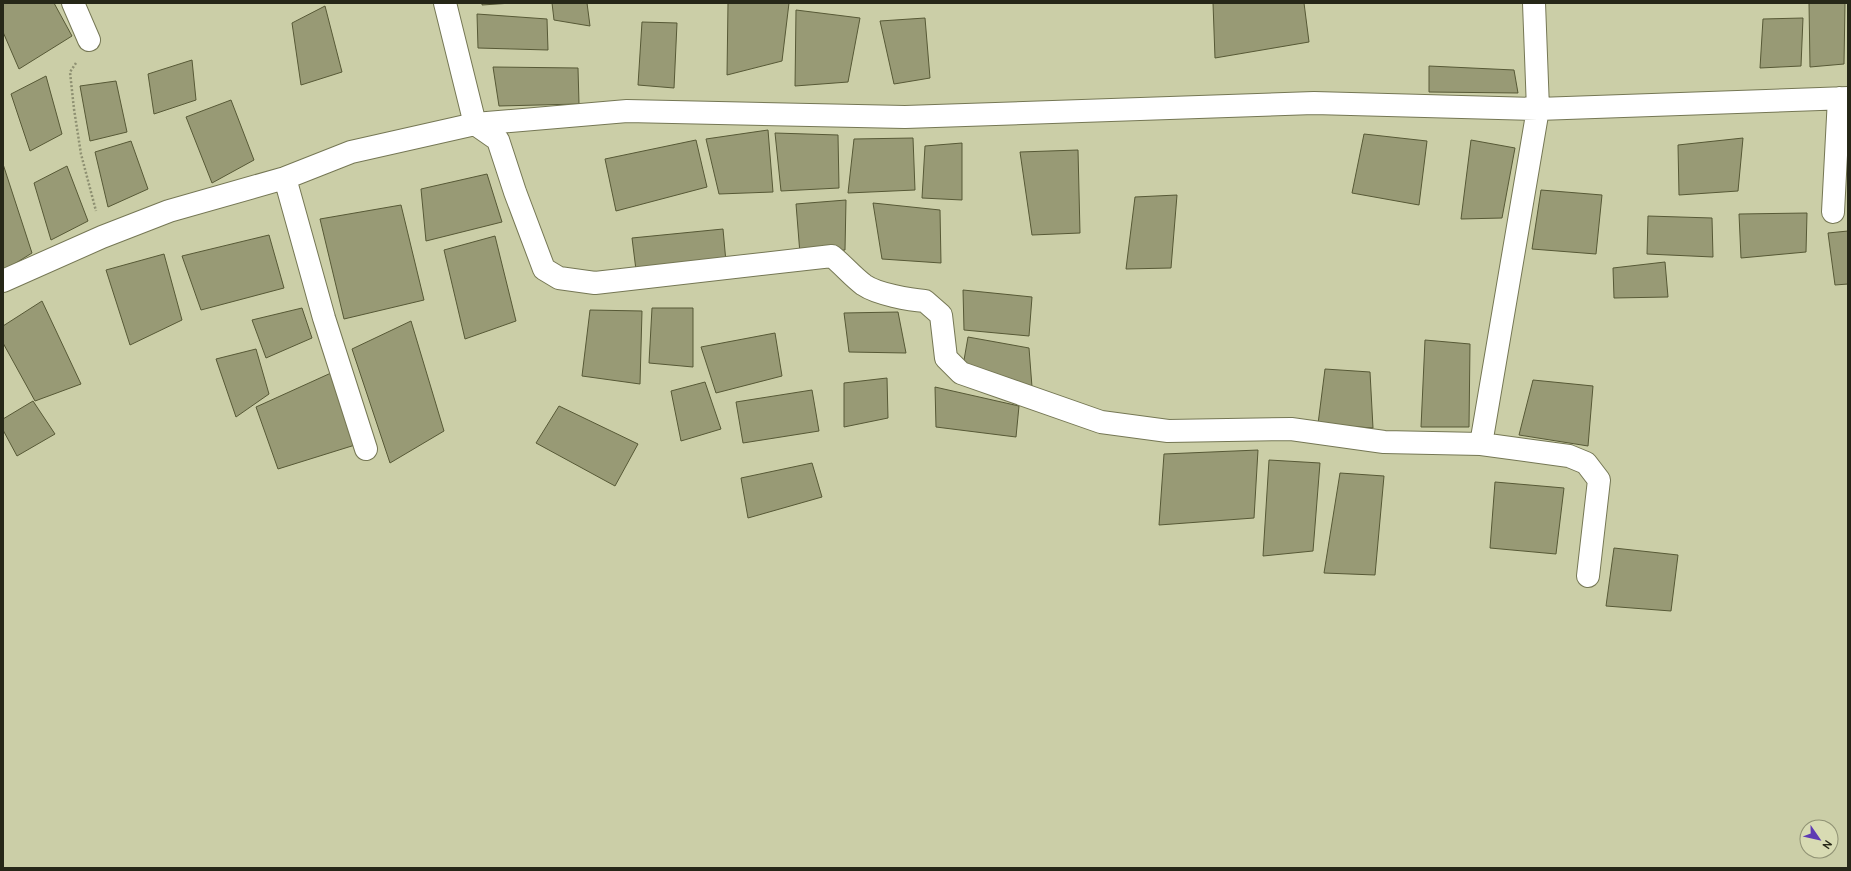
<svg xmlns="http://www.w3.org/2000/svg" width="1851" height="871" viewBox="0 0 1851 871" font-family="Cabin,sans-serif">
<rect width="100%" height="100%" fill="#cbcea7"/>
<path fill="#989a75" stroke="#575936" d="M3,3H54L72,36L19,69L3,32Z
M482,3H512L482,5Z
M552,3H587L590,26L554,20Z
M728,3H789L782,61L727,75Z
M1213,3H1304L1309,42L1215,58Z
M1809,3H1845L1844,64L1810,67Z
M325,6L342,72L301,85L292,23Z
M796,10L860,18L848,82L795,86Z
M477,14L547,19L548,50L478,48Z
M925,18L930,78L894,84L880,21Z
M1803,18L1801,66L1760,68L1763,19Z
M642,22L677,23L674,88L638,85Z
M192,60L196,100L154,114L148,74Z
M1429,66L1514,70L1518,93L1429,92Z
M493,67L578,68L579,104L499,106Z
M46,76L62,134L30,151L11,94Z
M116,81L127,132L90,141L80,86Z
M231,100L254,160L212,183L186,117Z
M768,130L773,192L719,194L706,139Z
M775,133L838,135L839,188L781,191Z
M1364,134L1427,141L1419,205L1352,193Z
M913,138L915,190L848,193L854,139Z
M1743,138L1738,191L1679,195L1678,145Z
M696,140L707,187L616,211L605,159Z
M1471,140L1515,148L1502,218L1461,219Z
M131,141L148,189L108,207L95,152Z
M962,143V200L922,198L925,146Z
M1078,150L1080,233L1032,235L1020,152Z
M3,164L32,253L3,271Z
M67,166L88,221L51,240L34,183Z
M487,174L502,222L426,241L421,189Z
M1541,190L1602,195L1596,254L1532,249Z
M1177,195L1171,268L1126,269L1135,197Z
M846,200L845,250L800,254L796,204Z
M873,203L940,210L941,263L882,259Z
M401,205L424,300L344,319L320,219Z
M1807,213L1806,252L1741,258L1739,214Z
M1648,216L1712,218L1713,257L1647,254Z
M723,229L726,262L636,270L632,238Z
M1848,231V284L1835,285L1828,233Z
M269,235L284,288L201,310L182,256Z
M495,236L516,321L465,339L444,250Z
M164,254L182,320L130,345L106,270Z
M1665,262L1668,297L1614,298L1613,268Z
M963,290L1032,297L1029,336L964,330Z
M42,301L81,384L35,401L3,343V326Z
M302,308L312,338L266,358L252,320Z
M652,308H693V367L649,363Z
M590,310L642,311L640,384L582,376Z
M898,312L906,353L849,352L844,313Z
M411,321L444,431L390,463L352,349Z
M775,333L782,376L716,393L701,347Z
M968,337L1029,348L1032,387L963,366Z
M1425,340L1470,344L1469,427H1421Z
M256,349L269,394L236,417L216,359Z
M1325,369L1370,372L1373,428L1318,424Z
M331,373L355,445L278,469L256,407Z
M887,378L888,418L844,427V383Z
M1533,380L1593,386L1588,446L1519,435Z
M705,382L721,429L681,441L671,391Z
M935,387L1019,406L1016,437L936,427Z
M812,390L819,431L743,443L736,402Z
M33,401L55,434L17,456L3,430V419Z
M559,406L638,444L615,486L536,443Z
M1258,450L1254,518L1159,525L1164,454Z
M1269,460L1320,463L1313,551L1263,556Z
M812,463L822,497L748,518L741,478Z
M1340,473L1384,476L1375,575L1324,573Z
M1495,482L1564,488L1556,554L1490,548Z
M1614,548L1678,555L1671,611L1606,606Z"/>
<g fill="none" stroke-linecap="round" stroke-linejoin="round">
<defs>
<path id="street" d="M73,3L89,40
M445,3L475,124L498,140L515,192L544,269L559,278L595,283L832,256C843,265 853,277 864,285C877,294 910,300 925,301L941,315L946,358L961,373L1101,422L1168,431L1291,429L1384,442L1481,444L1569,456L1586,463L1599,480L1588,576
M285,178L324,318L366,449
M1833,212L1839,98
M3,281L102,237L169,211L285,178L351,152L475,124L627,111L905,117L1314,103L1538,109L1848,98
M1481,444L1538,109L1534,3"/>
</defs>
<use href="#street" stroke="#757754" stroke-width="24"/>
<path stroke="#8e9072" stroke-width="2.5" stroke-dasharray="2 2" stroke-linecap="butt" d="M76,63L70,72L74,109L81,154L96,211"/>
<use href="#street" stroke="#fff" stroke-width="22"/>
</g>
<rect width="1851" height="871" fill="none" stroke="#262718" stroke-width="8"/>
<g transform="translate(1819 839) rotate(124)"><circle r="19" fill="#d8dbb3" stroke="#919375"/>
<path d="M0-3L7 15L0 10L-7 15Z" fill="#5e3bb3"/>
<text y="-6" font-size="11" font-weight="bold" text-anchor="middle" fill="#262718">N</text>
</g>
</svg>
